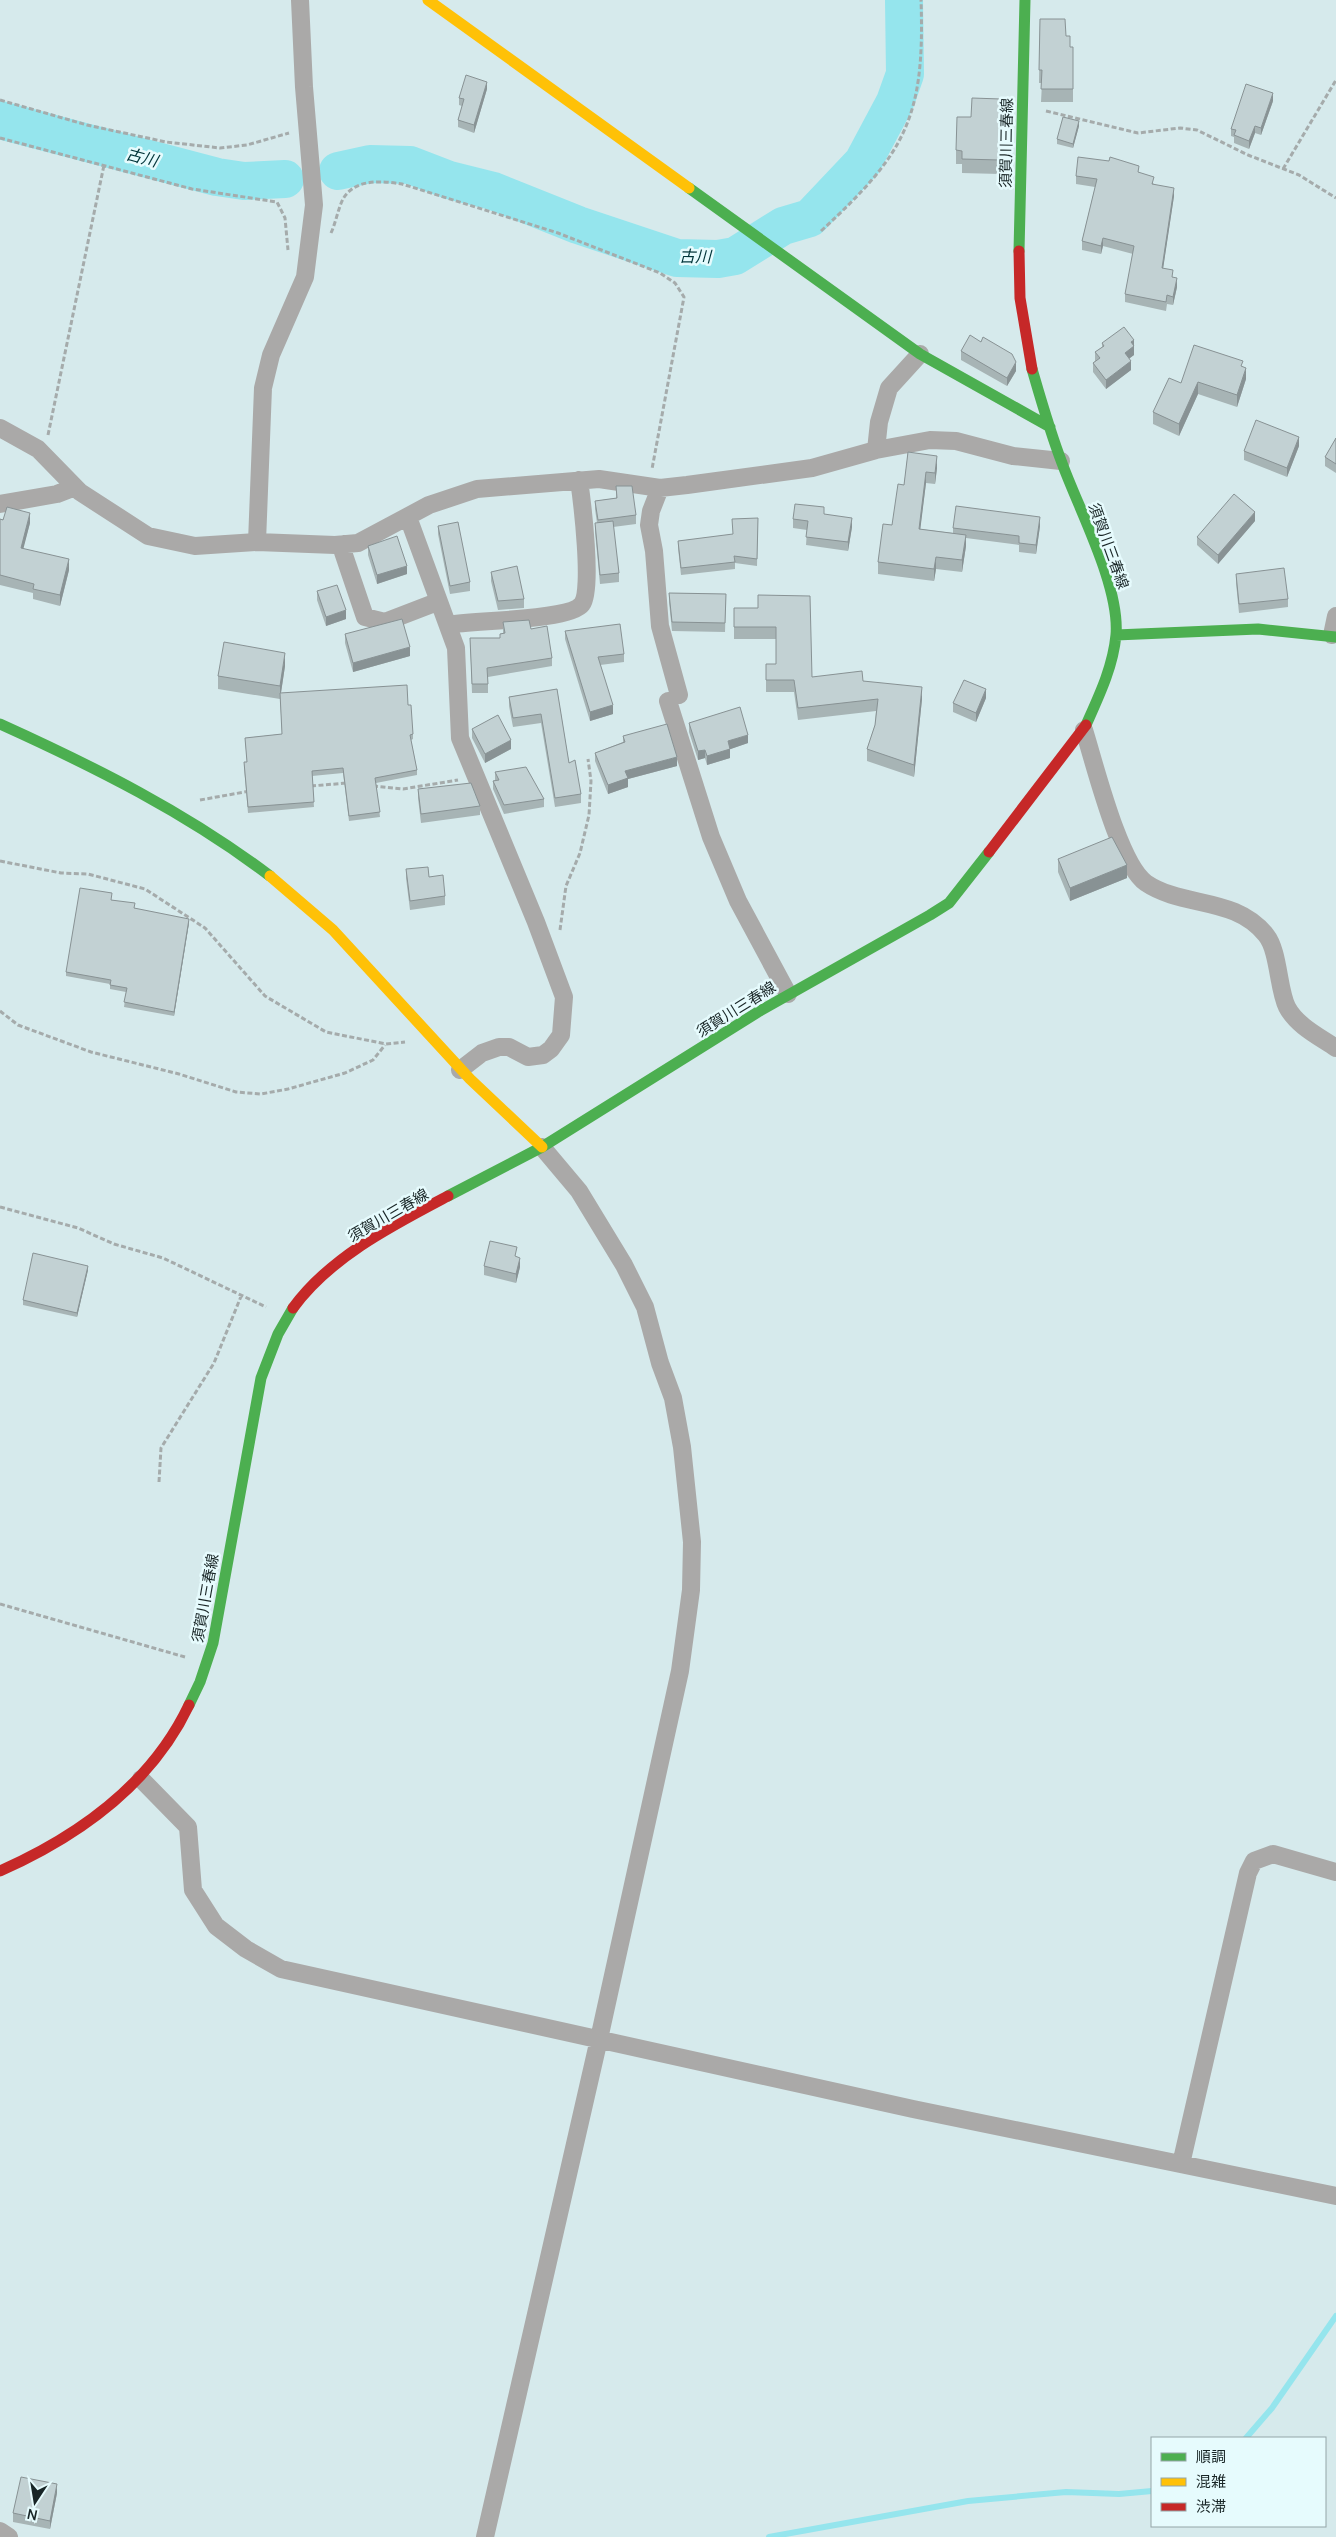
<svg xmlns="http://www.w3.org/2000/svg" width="1336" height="2537" viewBox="0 0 1336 2537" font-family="Manrope,'Noto Sans JP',sans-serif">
<rect width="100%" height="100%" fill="#d6eaec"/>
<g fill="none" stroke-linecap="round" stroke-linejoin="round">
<path stroke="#95e5ed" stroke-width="6" d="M1246,2438L1272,2408L1336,2316
M769,2537L968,2501L1066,2492L1119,2494L1152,2491"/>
<path stroke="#95e5ed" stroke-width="38" d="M0,120L217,177L244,181L285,179
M338,171L370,164L410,165L449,180L493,191L578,225L677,258L718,259L735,256L783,226L810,218L863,162L895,102L905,74L904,0"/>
<path stroke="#a5abab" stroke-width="3" stroke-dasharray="5 2.5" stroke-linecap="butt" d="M0,100L87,125L166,142L220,148L247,145L289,133
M1046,111L1138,133L1180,128L1197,130L1248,155L1299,175L1336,198
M0,138L192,189L277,202L285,218L288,250
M1283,169L1336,80
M821,231C906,153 925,117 921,0
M331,233C336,222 338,209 343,199C355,178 383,181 402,184L558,233L660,273L675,283L684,297L652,469
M48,435L104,165
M311,786L347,783
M373,786L403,789L458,780
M200,800L250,791
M0,861L61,873L88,874L145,889L205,928L265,996L326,1032L386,1044L405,1042
M560,930L566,886L580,853L589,815L591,781L588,759
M0,1011L18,1025L91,1052L179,1074L236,1092L261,1094L288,1089L345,1073L373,1060L385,1045
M0,1207L78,1228L114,1244L163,1258L266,1307
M159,1482L161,1448L214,1363L242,1294
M0,1604L185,1657"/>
<path stroke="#aaa9a8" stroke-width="18" d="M0,428L38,449L80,492L148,536L195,546L257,542L335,545L358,543L429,505L477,489L599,479L660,488L687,485L812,468L876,450L930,440L956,441L1013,456L1061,461
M876,450L879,422L889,388L920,354
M660,488L651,511L649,525L654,551L660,626L679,695
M0,504L57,494L75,487
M408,517L456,648L460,738L536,922L564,997L561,1035L551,1049L543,1055L528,1057L509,1047H499L482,1053L460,1070
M257,542L263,388L271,355L305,277L314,205L304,87L300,0
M344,544L343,552L365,617L385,622L437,602
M448,625C473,620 570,621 582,604C593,590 582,501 579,480
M1332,635L1336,616
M668,701L711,837L738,901L788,994
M1084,730C1095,765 1119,864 1146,883C1183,908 1235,896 1266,935C1279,951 1278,989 1287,1007C1297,1026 1320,1037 1336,1048
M141,1779L188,1827L193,1890L216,1926L246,1949L281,1969L913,2109L1336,2196
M1181,2164L1248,1873L1254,1861L1273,1854L1336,1872
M0,2531L9,2537
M485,2537L599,2039L680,1671L691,1590L692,1542L682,1447L673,1398L660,1363L645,1307L624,1265L579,1191L542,1147"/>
<path stroke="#4caf50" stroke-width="11" d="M689,188L920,354L1050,427
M1019,251L1025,0
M1032,369C1041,400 1050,432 1062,463C1079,510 1120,586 1116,635C1113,667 1099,696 1086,725
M1116,635L1258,629L1336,637
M0,724C95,767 187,813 270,876
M448,1196L542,1147L758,1012L930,915L949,903L989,852
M189,1705L200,1682L213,1643L261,1378L278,1334L293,1308"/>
<path stroke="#ffc107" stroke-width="11" d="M428,0L689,188
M270,876L333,930L470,1079L542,1147"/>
<path stroke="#c62828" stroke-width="11" d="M1019,251L1020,298L1032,369
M989,852L1086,725
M293,1308C330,1257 393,1225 448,1196
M0,1871C79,1836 151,1785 189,1705"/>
</g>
<path fill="#a7b4b5" d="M1040,19L1066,36L1070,47H1073V102H1041L1042,83H1039Z
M487,89L474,133L458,127V120L462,106L459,105V98Z
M1273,101L1261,135L1255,133L1249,149L1234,143V137L1231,136V129Z
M1001,112L1000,174L962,173V164H956V150L971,117Z
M1079,126L1073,148L1057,144V139Z
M1139,172L1154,184L1174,196L1163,268L1173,278L1177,287L1173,305L1167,304L1166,311L1125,302V294L1133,254L1103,246L1101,254L1082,250V241L1095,187L1076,184V176Z
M1134,340V355L1129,358L1131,370L1106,389L1093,372V363L1095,361V352L1102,347V343Z
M981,342L1016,371L1007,386L961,360V351Z
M1243,367L1246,379L1237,407L1198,394L1179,436L1153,424V412L1181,383Z
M1336,438V473L1325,466V457Z
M1299,446L1287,477L1244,460V451Z
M908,452L937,468L935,484L926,483L920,529L953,533V528L1040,526L1036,554L1019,552V545L966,538V546L962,572L936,569L934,581L878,574V562L892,525L904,485Z
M616,486L636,515V524L613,527L619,573V582L600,584L595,532V523H597L595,509V501L616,498Z
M824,515L852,527L848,551L806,545L807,530L793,528V519Z
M758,518L757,566L735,563V569L681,575L678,548V541L732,535Z
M0,519L30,523L23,548L69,570L60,606L33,599V593L0,585Z
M1255,521L1218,564L1197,545V537Z
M438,526L470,582V591L450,594L438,534Z
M368,546L407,574L377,584L368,555Z
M491,572L524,599V608L498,610L491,581Z
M1236,574L1288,599V607L1239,613L1236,583Z
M317,591L346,619L326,626L317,600Z
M669,593L726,594L725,632L672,631L669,602Z
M758,595L812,677L863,681L922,699L914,777L867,761V749L875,725L876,711L798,720L794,692H766V664H776V639H734V608H758Z
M503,622L531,629L552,658V666L488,677V693H472L470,638H500V634L503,633Z
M565,631L624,654V662L600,665L613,714L590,721L565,639Z
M345,634L410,656L353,672L345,643Z
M285,666L281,693L408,705L413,734V739L411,740L417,770V775L376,783L380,817L349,821L343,773L312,776L314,807L248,813L244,767V762H247L245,738L282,734L280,697V699L218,689V676Z
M557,689L569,763L581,794V803L555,807L541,723L513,727L509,706V697Z
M986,698L976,722L953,712V703Z
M689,723L748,743L730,749V758L707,765L705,758L698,760L689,732Z
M472,729L511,749L485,763L472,738Z
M623,736L677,766L628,779V787L608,794L595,761V753L623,742Z
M495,772L544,799V807L504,814L493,789V781L495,780Z
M418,789L480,806V815L421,823L418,798Z
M1058,859L1127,878L1070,901L1058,872Z
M406,869L429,877L445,896V905L410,910L406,878Z
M112,900L135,908L189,923L174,1016L124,1007L126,992L110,989V984L66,976V972Z
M517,1257L520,1267L516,1283L484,1275V1266Z
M88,1270L77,1317L23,1305V1300Z
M57,2493L50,2529L13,2522V2513Z"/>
<path fill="#889294" d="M487,82V89L474,133V125Z
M1273,93V101L1261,135V128Z
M1079,121V126L1073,148V144Z
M1255,126V133L1249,149V141Z
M1174,188V196L1162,276V268Z
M1103,238V246L1101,254V246Z
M1177,278V287L1173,305V297Z
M1134,340V355L1125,362V353L1131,342Z
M1131,361V370L1106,389V380Z
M1016,362V371L1007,386V378Z
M1246,368V379L1237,407V395Z
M1198,382V394L1179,436V424Z
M1299,437V446L1287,477V468Z
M937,456V468L935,484V473Z
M926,472V483L919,540V529Z
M1255,512V521L1218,564V555Z
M30,513V523L21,558V548Z
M1040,517V526L1036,554V545Z
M852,518V527L848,551V542Z
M966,535V546L962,572V560Z
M936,557V569L934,581V569Z
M69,559V570L60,606V595Z
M407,566V574L377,584V575Z
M346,610V619L326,626V617Z
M410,647V656L353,672V663Z
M285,653V666L280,699V686Z
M922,687V699L914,777V765Z
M986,689V698L976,722V713Z
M613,705V714L590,721V712Z
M748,735V743L728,750V741Z
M511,740V749L485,763V754Z
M730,749V758L707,765V756Z
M705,750V758L698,760V751Z
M677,757V766L628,779V787L608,794V785L625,771Z
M1127,865V878L1070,901V888Z
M189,919V923L174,1016V1012Z
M520,1258V1267L516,1283V1274Z
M88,1266V1270L77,1317V1313Z
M57,2484V2493L50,2529V2521Z"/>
<path fill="#c2d1d3" stroke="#889294" d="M1040,19H1065L1066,36H1070V47H1073V89H1041L1042,70H1039Z
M466,75L487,82L474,125L458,120L464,99L459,98Z
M1246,84L1273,93L1261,128L1255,126L1249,141L1234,135L1236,130L1231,129Z
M972,98L1001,99L1000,160L962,159V151L956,150L957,117H971Z
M1063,117L1079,121L1073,144L1057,139Z
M1078,157L1109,161L1110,157L1139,166L1138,172L1154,177L1152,184L1174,188L1162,268L1173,270L1172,277L1177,278L1173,297L1167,295L1166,302L1125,294L1134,246L1103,238L1101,246L1082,241L1097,179L1076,176Z
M1124,327L1134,340L1131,342L1134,346L1125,353L1131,361L1106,380L1093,363L1100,358L1095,352L1104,346L1102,343Z
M970,335L981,342L983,337L1012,354L1016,362L1007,378L961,351Z
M1194,345L1243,361L1241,366L1246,368L1237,395L1198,382L1179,424L1153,412L1169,378L1181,383Z
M1256,420L1299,437L1287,468L1244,451Z
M1336,438V464L1325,457Z
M908,452L937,456L935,473L926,472L919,529L966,535L962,560L936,557L934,569L878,562L883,524L892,525L898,484L904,485Z
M616,486H632L636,515L598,520L595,501L617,498Z
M1234,494L1255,512L1218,555L1197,537Z
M795,504L824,507V514L852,518L848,542L806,537L808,521L793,519Z
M956,506L1040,517L1036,545L1019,543V536L953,528Z
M7,507L30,513L21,548L69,559L60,595L33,589L34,584L0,575V519L3,520Z
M758,518L757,559L734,556L735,562L681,568L678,541L733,534L732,519Z
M613,521L619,573L600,575L595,523Z
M458,522L470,582L450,586L438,526Z
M397,536L407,566L377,575L368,546Z
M517,566L524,599L498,601L491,572Z
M1284,568L1288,599L1239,604L1236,574Z
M337,585L346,610L326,617L317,591Z
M669,593L726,594L725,623L672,622Z
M758,595L810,596L812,677L862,671L863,681L922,687L914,765L867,749L875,725L878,699L798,708L794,680H766V664H776V627H734V608H758Z
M402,619L410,647L353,663L345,634Z
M529,620L531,629L547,626L552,658L487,668L488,684H472L470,638H500V634L505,633L503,622Z
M620,624L624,654L598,657L613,705L590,712L565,631Z
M224,642L285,653L280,686L218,676Z
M964,680L986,689L976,713L953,703Z
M407,685L408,705H411L413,734L410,735L417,770L375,778L380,812L349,816L343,768L312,771L314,802L248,807L244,762H247L245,738L282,734L280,693Z
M557,689L569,763L575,760L581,794L555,798L541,714L513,718L509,697Z
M740,707L748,735L728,741L730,749L707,756L705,750L698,751L689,723Z
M498,715L511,740L485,754L472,729Z
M667,724L677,757L625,771L628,778L608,785L595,753L625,742L623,736Z
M526,767L544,799L504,805L493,781L499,780L495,772Z
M471,783L480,806L421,814L418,789Z
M1112,837L1127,865L1070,888L1058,859Z
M428,867L429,877L443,875L445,896L410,901L406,869Z
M80,888L112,893L111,900L135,903L134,908L189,919L174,1012L124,1002L127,988L110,985L111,980L66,972Z
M490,1241L517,1247L515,1256L520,1258L516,1274L484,1266Z
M33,1253L88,1266L77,1313L23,1300Z
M21,2477L57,2484L50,2521L13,2513Z"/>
<g text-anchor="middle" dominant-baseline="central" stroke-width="5" stroke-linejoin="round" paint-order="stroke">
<g font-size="15" fill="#182526" stroke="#e6fbfd">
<text transform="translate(1006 143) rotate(-89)">須賀川三春線</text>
<text transform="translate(1109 546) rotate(70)">須賀川三春線</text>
<text transform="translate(736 1009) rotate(-32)">須賀川三春線</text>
<text transform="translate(388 1215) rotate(-30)">須賀川三春線</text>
<text transform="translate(205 1598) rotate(-80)">須賀川三春線</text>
</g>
<g font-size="16" font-style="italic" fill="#003439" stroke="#e6fbfd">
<text transform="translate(142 157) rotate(15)">古川</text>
<text transform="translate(695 256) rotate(1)">古川</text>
</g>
</g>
<rect x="1151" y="2437" width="175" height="90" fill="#e6fbfd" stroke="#94a5a7"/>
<rect x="1161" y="2453" width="25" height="8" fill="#4caf50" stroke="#94a5a7"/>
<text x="1196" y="2462" font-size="15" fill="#182526">順調</text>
<rect x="1161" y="2478" width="25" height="8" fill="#ffc107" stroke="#94a5a7"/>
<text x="1196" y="2487" font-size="15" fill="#182526">混雑</text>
<rect x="1161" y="2503" width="25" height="8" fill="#c62828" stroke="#94a5a7"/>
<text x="1196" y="2512" font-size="15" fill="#182526">渋滞</text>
<g transform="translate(35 2502) rotate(192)" stroke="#e6fbfd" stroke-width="4" paint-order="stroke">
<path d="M0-4L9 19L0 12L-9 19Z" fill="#182526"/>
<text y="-8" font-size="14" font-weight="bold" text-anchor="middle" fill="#182526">N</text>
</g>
</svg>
